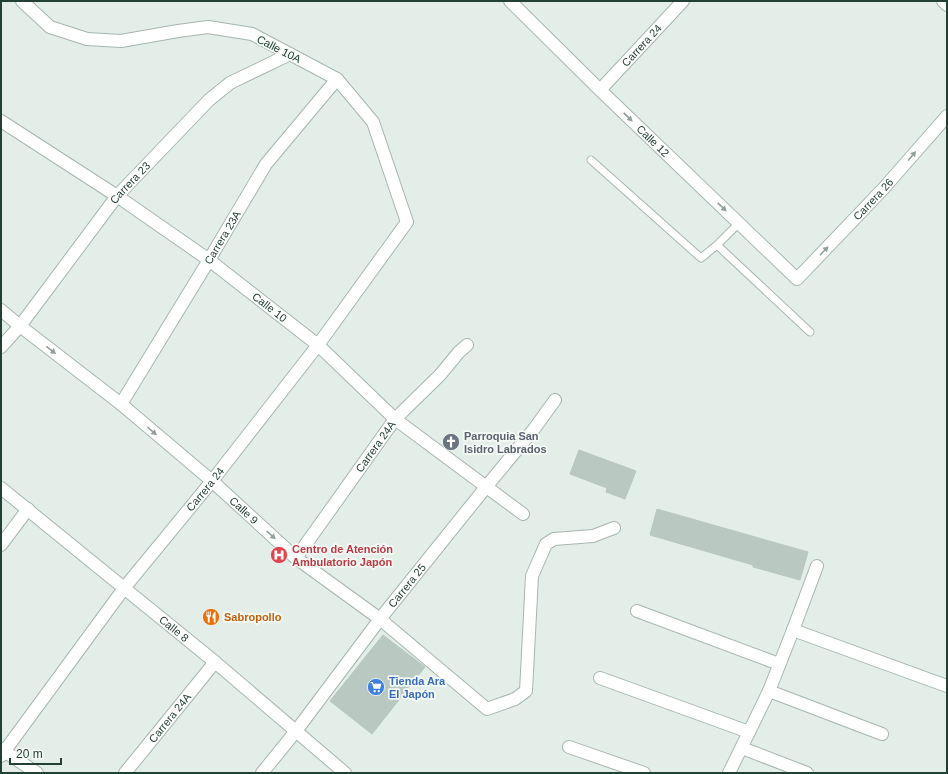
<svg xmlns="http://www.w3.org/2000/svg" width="948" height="774" viewBox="0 0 948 774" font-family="Arial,sans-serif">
<rect width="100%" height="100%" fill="#e4eee8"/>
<path fill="#b9c9c1" stroke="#b6c8bf" d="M579,450L636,471L625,499L606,492L607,488L570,474Z
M657,509L808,552L800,580L753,567V565L650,535Z
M383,635L425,667L372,734L330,701Z"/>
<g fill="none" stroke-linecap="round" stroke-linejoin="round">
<defs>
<path id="service" d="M591,160L701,258L717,245L738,224
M717,245L810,332"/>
<g id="minor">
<path id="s1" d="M510,1L600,90L797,279L883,189L947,116"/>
<path d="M943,1L947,5"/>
<path id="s2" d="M600,90L683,1"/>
<path id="s3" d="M1,121L117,196L209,260L318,345L395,419L523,514"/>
<path id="s4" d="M1,310L20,326L121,404L212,481L296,558L380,619L487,709L515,699L526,691L532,576L546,544L554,539L593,536L614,528"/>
<path id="s5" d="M1,347L20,326L117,196L209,100L230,83L290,54"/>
<path id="s6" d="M121,404L209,260L266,164L337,79"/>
<path d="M1,545L28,509"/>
<path id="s7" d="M296,558L395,419L440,375L459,352L467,345"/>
<path d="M637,611L779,664"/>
<path d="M793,630L947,686"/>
<path d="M600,678L749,732"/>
<path d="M769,691L882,734"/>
<path d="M569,747L644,773"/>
<path d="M742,748L807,773"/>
<path d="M1,749L37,773"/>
<path id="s8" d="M1,756L125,587L212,481L318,345L407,222L373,122L337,79L252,34L208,27L178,31L121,41L87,39L50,27L22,1"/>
<path id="s9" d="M125,773L215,662"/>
<path id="s10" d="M262,773L296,731L380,619L486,487L534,429L555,400"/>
<path d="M729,773L769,691L793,630L817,566"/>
</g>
<g id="tertiary">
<path id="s11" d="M1,488L215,662L345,773"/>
</g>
</defs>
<use href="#service" stroke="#a6b6af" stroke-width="9"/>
<use href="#minor" stroke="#a6b6af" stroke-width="14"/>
<use href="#tertiary" stroke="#a6b6af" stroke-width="14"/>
<use href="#service" stroke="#fff" stroke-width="7"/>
<use href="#minor" stroke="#fff" stroke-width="12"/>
<use href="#tertiary" stroke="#fff" stroke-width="12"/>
</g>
<defs><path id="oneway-solid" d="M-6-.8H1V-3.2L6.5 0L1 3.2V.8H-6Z"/></defs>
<g fill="#91a09a">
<use href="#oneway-solid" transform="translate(628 117) rotate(44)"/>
<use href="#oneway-solid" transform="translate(912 156) rotate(-50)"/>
<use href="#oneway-solid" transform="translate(722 207) rotate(44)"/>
<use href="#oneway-solid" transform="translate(824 251) rotate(-46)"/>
<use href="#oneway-solid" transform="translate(51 350) rotate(38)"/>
<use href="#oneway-solid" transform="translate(152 431) rotate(40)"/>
<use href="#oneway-solid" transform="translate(271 535) rotate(42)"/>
</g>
<defs>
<symbol id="church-disc" viewBox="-11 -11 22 22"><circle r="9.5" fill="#6b7280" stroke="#f5faf7"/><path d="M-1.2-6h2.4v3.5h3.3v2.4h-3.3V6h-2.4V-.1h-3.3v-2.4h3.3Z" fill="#fff"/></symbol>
<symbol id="hospital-disc" viewBox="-11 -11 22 22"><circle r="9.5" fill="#e0444e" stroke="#f5faf7"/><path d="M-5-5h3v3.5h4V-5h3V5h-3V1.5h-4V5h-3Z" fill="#fff"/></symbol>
<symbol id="restaurant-disc" viewBox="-11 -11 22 22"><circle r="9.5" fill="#e8710a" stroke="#f5faf7"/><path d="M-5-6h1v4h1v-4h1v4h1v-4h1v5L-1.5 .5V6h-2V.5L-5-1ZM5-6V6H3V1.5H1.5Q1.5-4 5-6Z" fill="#fff"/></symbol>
<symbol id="supermarket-disc" viewBox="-11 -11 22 22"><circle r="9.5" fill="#3f7fe0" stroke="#f5faf7"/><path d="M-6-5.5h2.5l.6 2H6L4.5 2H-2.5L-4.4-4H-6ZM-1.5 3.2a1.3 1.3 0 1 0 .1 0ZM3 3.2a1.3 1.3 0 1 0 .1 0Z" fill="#fff"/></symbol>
</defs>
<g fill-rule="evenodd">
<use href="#church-disc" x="441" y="432" width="20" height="20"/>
<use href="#hospital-disc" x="269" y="545" width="20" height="20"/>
<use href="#restaurant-disc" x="201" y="607" width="20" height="20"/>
<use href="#supermarket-disc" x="366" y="677" width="20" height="20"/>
</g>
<g text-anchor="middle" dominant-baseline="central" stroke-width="3.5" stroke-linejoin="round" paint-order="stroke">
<g font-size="11" fill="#234035" stroke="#f5faf7">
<text stroke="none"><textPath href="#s2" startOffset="61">Carrera 24</textPath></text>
<text transform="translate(279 49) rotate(27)">Calle 10A</text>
<text stroke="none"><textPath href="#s1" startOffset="200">Calle 12</textPath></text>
<text stroke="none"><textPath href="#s5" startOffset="209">Carrera 23</textPath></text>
<text stroke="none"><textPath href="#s1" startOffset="510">Carrera 26</textPath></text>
<text stroke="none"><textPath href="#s6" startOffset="195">Carrera 23A</textPath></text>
<text stroke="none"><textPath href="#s3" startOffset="327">Calle 10</textPath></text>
<text stroke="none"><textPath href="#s7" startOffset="137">Carrera 24A</textPath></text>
<text stroke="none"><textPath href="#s8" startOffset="336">Carrera 24</textPath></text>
<text stroke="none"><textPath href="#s4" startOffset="315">Calle 9</textPath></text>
<text stroke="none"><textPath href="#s10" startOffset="237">Carrera 25</textPath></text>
<text stroke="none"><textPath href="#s11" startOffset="223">Calle 8</textPath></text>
<text stroke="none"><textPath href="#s9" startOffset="71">Carrera 24A</textPath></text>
</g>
<g font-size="11" font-weight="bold" fill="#5b616d" stroke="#f5faf7" text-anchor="start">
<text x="464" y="436">Parroquia San<tspan x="464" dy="13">Isidro Labrados</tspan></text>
</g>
<g font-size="11" font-weight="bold" fill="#be3a42" stroke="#f5faf7" text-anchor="start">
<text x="292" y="549">Centro de Atención<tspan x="292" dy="13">Ambulatorio Japón</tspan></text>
</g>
<g font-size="11" font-weight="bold" fill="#c56008" stroke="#f5faf7" text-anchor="start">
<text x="224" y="617">Sabropollo</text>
</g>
<g font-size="11" font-weight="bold" fill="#366cbe" stroke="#f5faf7" text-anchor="start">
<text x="389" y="681">Tienda Ara<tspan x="389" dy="13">El Japón</tspan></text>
</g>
</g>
<rect width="948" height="774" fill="none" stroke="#234035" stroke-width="4"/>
<path d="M10 758v6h51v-6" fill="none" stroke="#234035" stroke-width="2"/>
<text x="16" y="758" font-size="12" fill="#234035" stroke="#f5faf7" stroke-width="3" paint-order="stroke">20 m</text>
</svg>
